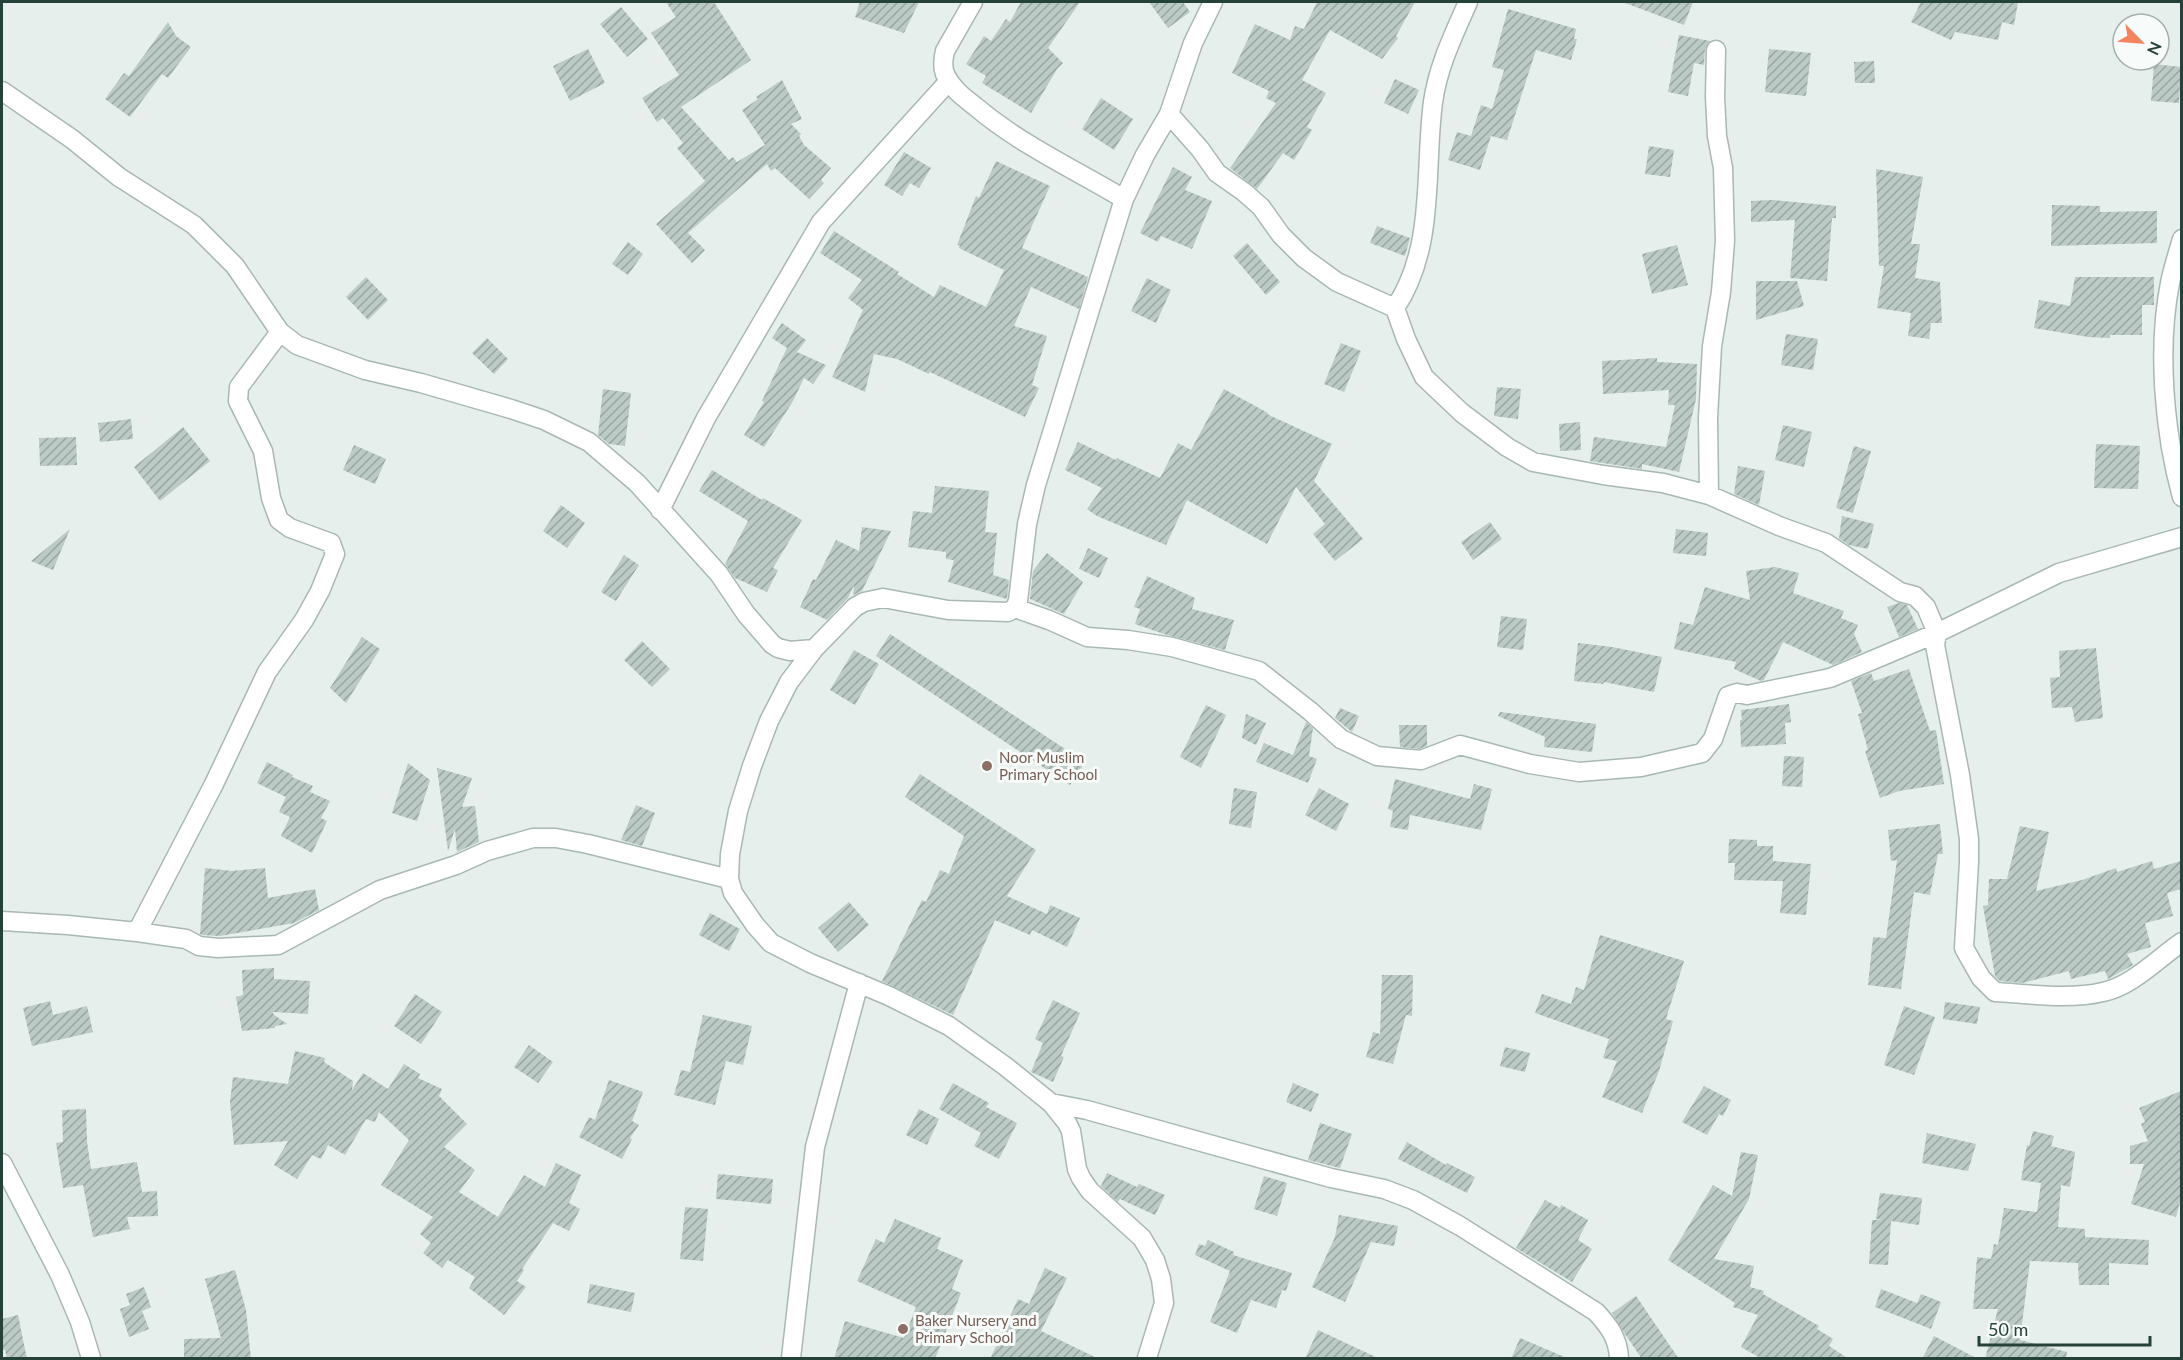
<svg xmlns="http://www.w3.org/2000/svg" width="2183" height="1360" viewBox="0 0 2183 1360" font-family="Lato,sans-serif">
<defs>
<pattern id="building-hatch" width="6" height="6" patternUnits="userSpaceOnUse" patternTransform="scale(1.5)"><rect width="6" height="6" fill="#bbcac4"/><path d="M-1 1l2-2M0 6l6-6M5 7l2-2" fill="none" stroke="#98a6a0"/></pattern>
</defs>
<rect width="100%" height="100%" fill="#e6efeb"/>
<path fill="url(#building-hatch)" d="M666,2H714L751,60L681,107L729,160L733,157L737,162L765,145L742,110L758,99L756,97L782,80L802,119L791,124L801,134L799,136L804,145L831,168L821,180L824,183L809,199L775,168L771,171L767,164L688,233L705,250L692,263L656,224L705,181L677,148L683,143L663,118L657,122L642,98L679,75L651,33L676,17Z
M860,2H919L904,33L855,17Z
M1021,2H1080L1048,48L1063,63L1057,69L1031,113L982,83L986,76L966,64L984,36L991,41L1006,19L1010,22Z
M1149,2H1183L1190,12L1168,28Z
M1317,2H1415L1396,36L1398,38L1382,59L1330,30L1302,80L1326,93L1307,127L1312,130L1294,160L1283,153L1257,189L1230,168L1276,103L1266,98L1269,91L1232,73L1255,24L1290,40L1295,26L1304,29Z
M1626,2H1693L1684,25L1625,3Z
M1921,2H2018L2014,25L2002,22L1998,40L1955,32L1951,40L1911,22Z
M621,7L648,39L627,57L600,24Z
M1508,9L1576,29L1574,39H1577L1571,60L1536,50L1507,140L1491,136L1480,170L1448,160L1457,132L1471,136L1481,105L1492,109L1504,70L1492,67Z
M168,22L176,36L191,47L168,78L162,74L130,117L105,99L124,73L129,76Z
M1679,35L1710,41L1705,49L1704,65L1694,63L1688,96L1668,92Z
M588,49L605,83L570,101L553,66Z
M1769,49L1811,53L1806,96L1765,92Z
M1874,61L1875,83H1855L1854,62Z
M2154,64L2181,67L2179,103L2151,101Z
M1395,79L1419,90L1408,114L1384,103Z
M1101,98L1133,119L1114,150L1082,129Z
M1649,146L1674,150L1670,177L1645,174Z
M904,152L931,168L919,188L910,183L902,196L884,185Z
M996,161L1050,186L1022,248L1088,277L1079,309L1031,287L1014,326L1047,336L1032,385L1039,388L1025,417L930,372L929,374L897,359L874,354L865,392L832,377L863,310L848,298L862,280L820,253L834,231L899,272L897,274L934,297L940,285L986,307L1004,270L959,248L960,246L957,245L976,196L979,198Z
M1173,167L1192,177L1185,190L1212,201L1192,249L1161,236L1158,242L1140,233Z
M1876,169L1923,177L1911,244H1920L1915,278L1940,282L1942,323H1931L1929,339L1908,336L1911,313L1877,308L1884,266H1879Z
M1773,200L1836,206V218H1832L1827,281L1790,278L1795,220L1751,222V201Z
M2052,205L2100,206V212L2157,211V243L2051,246Z
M1377,226L1410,238L1405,256L1370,243Z
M628,242L643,254L628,275L612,264Z
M1247,243L1280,282L1266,295L1233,256Z
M1677,245L1688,285L1652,294L1642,254Z
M366,277L388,300L368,320L346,297Z
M2075,277H2154V305H2142V335H2110V338L2088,337L2034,328L2039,300L2070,306Z
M1147,278L1171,290L1156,323L1131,311Z
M1756,281H1797L1804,306L1756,320Z
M782,323L806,340L797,352L826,365L813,384L804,378L793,401L764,447L744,435L764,402L762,401L787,348L772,338Z
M1786,334L1818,339L1813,370L1781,365Z
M487,338L508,359L494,374L472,353Z
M1341,343L1361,351L1344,392L1324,384Z
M1657,358V362L1697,364L1696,399L1679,472L1642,464V469L1590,461L1594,437L1666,447L1675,405H1668L1669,390L1603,394L1602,361Z
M1497,387L1521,389L1518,419L1494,416Z
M603,389L631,393L625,446L609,444L598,435Z
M1224,389L1268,413L1267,414L1332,444L1314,481L1363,539L1335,561L1313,534L1325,524L1296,487L1267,544L1187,500L1166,545L1097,516L1087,509L1102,488L1065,470L1078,442L1116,460L1117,458L1160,478L1178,443L1191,450Z
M131,419L133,439L100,442L98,423Z
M1580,422L1581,450L1560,451L1559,424Z
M1783,425L1812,432L1804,467L1775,460Z
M183,427L210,461L160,501L134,467Z
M76,437L77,465L40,466L39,438Z
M2096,444L2140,446L2138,489L2094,488Z
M354,445L386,459L375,484L343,470Z
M1854,446L1871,451L1853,513L1836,508Z
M1738,466L1765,471L1759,505L1734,494Z
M712,470L762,500L763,498L802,520L773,568L778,570L767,592L735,578L725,564L748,521L699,491Z
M935,486L989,491L985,532L997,533L993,575L1009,580L1007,599L948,582L954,560L946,559V552L908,547L913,511L932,513Z
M561,505L585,523L567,548L543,531Z
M1842,516L1874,524L1868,549L1849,545L1839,538Z
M1490,522L1502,539L1473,560L1461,542Z
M862,527L891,531L862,591L853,595L854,585L848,598L827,620L800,607L813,579L816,580L836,540L859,551Z
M70,529L53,570L31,561Z
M1676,529L1708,533L1706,556L1673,553Z
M1088,548L1108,558L1099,578L1079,569Z
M1047,553L1083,582L1064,614L1030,599L1033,571Z
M624,555L639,565L616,601L601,592Z
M1775,567L1799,573L1793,593L1844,611L1841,618L1858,625L1854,634L1862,652L1833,665L1783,642L1764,680L1761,681L1734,669L1736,662L1674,649L1680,622L1693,625L1705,587L1750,600L1746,571Z
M1147,576L1195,598L1192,609L1234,620L1225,650L1167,635L1135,624L1140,609L1134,607Z
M1899,603L1907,605L1918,629L1899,637L1887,607Z
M1501,616L1527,619L1523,650L1497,647Z
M890,634L1085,762L1070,785L876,656Z
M362,637L380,649L346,703L330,688Z
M642,641L670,669L652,687L624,660Z
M1578,643L1612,647L1662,657L1654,692L1604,682L1603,684L1574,681Z
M2096,648L2103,718L2075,722L2072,707L2052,708L2050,678L2060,677L2059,651Z
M854,650L879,664L855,705L830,690Z
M1909,669L1930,731L1936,730L1944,784L1899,791L1880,798L1865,751L1868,750L1858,714L1862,713L1851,681L1871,673L1874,681Z
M1789,704L1791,722L1785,723L1786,744L1741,747L1740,720H1742L1741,710Z
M1206,705L1226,715L1201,768L1180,757Z
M1340,708L1359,716L1352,732L1335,718Z
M1500,712L1596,724L1592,752L1544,747L1545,737L1498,716Z
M1246,714L1266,723L1256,745L1242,738Z
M1306,722L1313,728L1309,756L1317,759L1308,783L1256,762L1264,743L1293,755Z
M1399,725H1427V746L1419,749L1400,747Z
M1784,756L1804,757L1802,787L1782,786Z
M267,762L293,775L292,777L313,786L310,792L330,801L321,818L327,821L312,853L281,836L290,817L279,812L286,797L257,783Z
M408,763L430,780L417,821L392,813Z
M437,768L472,778L462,807L475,806L479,842L457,852L455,829L448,851Z
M920,774L1036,850L1007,896L1047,914L1050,905L1080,918L1067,947L1032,930L1030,935L995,920L953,1015L882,981L922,900L926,902L940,870L949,874L964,836L905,797Z
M1395,779L1470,799L1474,784L1492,789L1481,830L1410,815L1408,830L1390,827L1393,811L1388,809Z
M1234,788L1257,792L1251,828L1229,824Z
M1319,788L1349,804L1336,831L1305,815Z
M636,805L655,813L642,846L621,840Z
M1940,824L1943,854H1938L1930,895L1914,892L1901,989L1868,985L1873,937L1886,938L1897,860L1891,861L1888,830Z
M2020,826L2049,832L2036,891L2082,880L2116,868L2117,872L2152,861L2154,869L2181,861V889L2167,893L2173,916L2145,923L2151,947L2127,954L2133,965L2108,979L2105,971L2071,979L2069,971L2022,983L2000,981L1995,976L1983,906L1988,905L1989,879H2007Z
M1729,839L1757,840V846H1773V861L1811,864L1806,915L1780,913L1783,881L1734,880L1735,863H1728Z
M205,868L232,871L265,868L268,898L315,889L319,910L294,923L220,936L202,935L200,934Z
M849,902L869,925L838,952L818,928Z
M710,913L740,929L729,951L699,935Z
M1600,935L1684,961L1666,1019L1673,1021L1659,1071L1642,1113L1602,1097L1617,1061L1603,1058L1609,1039L1535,1013L1542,994L1571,1004L1576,987L1584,990Z
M274,968V979L310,981L308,1014L273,1012V1014L287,1024L275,1026V1028L242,1031L236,997L243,995L242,970Z
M1382,975H1413L1412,1016L1406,1015L1393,1064L1366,1057L1373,1032L1380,1034Z
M415,994L442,1012L421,1044L394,1026Z
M1053,1000L1080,1013L1061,1056L1064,1057L1053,1082L1031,1072L1043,1043L1035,1039Z
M50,1001L53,1015L87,1006L93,1032L32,1046L23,1008Z
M1945,1002L1980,1007L1977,1024L1943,1019Z
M1904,1006L1935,1017L1914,1075L1884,1065Z
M703,1015L752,1026L743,1065L726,1061L715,1105L674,1095L681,1070L690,1072Z
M529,1045L553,1062L538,1083L514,1067Z
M1505,1047L1530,1053L1525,1072L1500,1066Z
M295,1051L325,1058L324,1062L353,1081L352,1090L363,1073L388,1089L404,1064L420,1074L418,1078L442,1089L439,1096L467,1124L444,1147L475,1170L459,1192L498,1217L524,1175L545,1187L556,1163L581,1175L569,1203L580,1209L569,1231L553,1223L522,1269L524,1270L517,1281L526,1287L504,1315L469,1288L475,1277L448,1260L442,1268L423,1253L431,1243L420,1234L433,1217L381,1185L409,1140L379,1112L375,1122L366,1119L345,1155L328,1145L321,1159L312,1155L297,1179L274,1165L288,1141L234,1145L230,1102L233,1077L288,1084Z
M609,1080L643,1092L632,1121L639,1125L630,1138L632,1139L622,1159L579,1137L589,1117L595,1120Z
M953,1083L989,1103L986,1107L1017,1123L999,1159L974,1146L981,1133L939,1109Z
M1293,1083L1319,1094L1311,1112L1286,1102Z
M1704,1086L1731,1100L1723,1116L1719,1114L1707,1135L1682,1122Z
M2181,1091V1198L2176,1217L2131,1204L2144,1164H2130V1146L2148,1141L2141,1124L2145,1122L2139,1108Z
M86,1109L87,1142L91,1169L137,1162L142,1192L157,1191L158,1216L127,1217L130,1229L93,1237L83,1185L63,1188L56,1143L63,1142L62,1110Z
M919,1109L939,1119L927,1145L906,1135Z
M1320,1123L1352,1134L1340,1168L1308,1160Z
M2033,1131L2054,1136L2051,1146L2075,1152L2070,1187L2061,1185L2058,1227L2085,1229V1237L2149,1240L2148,1265L2109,1263V1285H2079L2078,1263L2030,1261L2020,1340L2067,1352L2066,1359H1985L1998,1309H1973L1977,1257L1991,1259L1994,1244L1998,1245L2004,1208L2037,1212L2041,1183L2021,1180L2027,1145L2029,1146Z
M1927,1133L1976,1144L1968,1171L1922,1163Z
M1407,1142L1446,1165L1447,1163L1475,1177L1467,1193L1398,1159Z
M1741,1152L1758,1155L1749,1199L1714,1259L1754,1266L1750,1287L1764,1291L1763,1294L1819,1326L1817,1329L1833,1339L1829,1346L1849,1359H1762L1741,1347L1758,1315L1733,1307L1735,1303L1668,1260L1713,1185L1732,1196Z
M1107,1173L1137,1187L1139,1184L1165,1195L1155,1215L1120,1199L1118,1202L1101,1186Z
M718,1174L773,1179L771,1204L716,1199Z
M1264,1176L1287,1183L1277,1216L1254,1209Z
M1880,1193L1922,1198L1919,1225L1891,1221L1888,1265L1869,1264L1872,1220H1882L1876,1219Z
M1545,1200L1560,1208L1561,1205L1588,1220L1578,1240L1592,1249L1572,1282L1516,1248Z
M685,1207L708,1209L703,1261L680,1259Z
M1339,1215L1398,1226L1394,1246L1371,1242L1345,1302L1312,1287L1335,1237Z
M895,1219L941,1238L937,1249L963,1260L952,1289L961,1293L935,1359H834L845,1321L904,1338L916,1307L857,1281L876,1239L884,1243Z
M1208,1240L1234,1252L1233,1255L1292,1273L1286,1291L1282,1290L1276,1308L1251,1300L1237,1333L1210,1322L1230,1271L1195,1255L1199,1244L1205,1246Z
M1045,1268L1067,1278L1041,1331L1099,1359H990L1018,1299L1029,1304Z
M235,1270L246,1310L251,1359H184V1339L221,1338L205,1279Z
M590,1284L635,1293L631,1312L587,1303Z
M144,1287L151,1307L142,1311L149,1329L129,1337L120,1309L130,1305L126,1294Z
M1881,1289L1917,1303L1921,1294L1941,1302L1931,1329L1875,1307Z
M1636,1296L1679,1359H1642L1625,1334L1612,1313Z
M18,1315L27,1359H7L5,1350H2V1319Z
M1318,1330L1380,1359H1305Z
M1934,1336L1978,1359H1922Z
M1520,1338L1567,1358V1359H1511Z"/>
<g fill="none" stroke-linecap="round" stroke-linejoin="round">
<defs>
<path id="minor" d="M973,2L945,51C943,59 942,66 945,74C952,89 963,97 976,107C1021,145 1074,169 1124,199
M2,91L72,139L119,177L194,225L235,266L280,332L297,345L365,370L421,383L511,409L544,420L589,442L637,483L719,574L746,614L772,644L778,648L790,651L814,649
M1169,114L1200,149L1217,173L1244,192L1261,207L1281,235L1304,258L1337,282L1395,308L1406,339L1424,377L1462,413L1507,447L1533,462L1603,475L1663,483L1709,495L1779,526L1826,543L1900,592L1915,596L1926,607L1937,633L1935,645L1960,775L1969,839V862L1964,948L1981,978L1995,992C2030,994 2069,1000 2103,992C2132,986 2157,959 2182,942
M2182,239C2178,253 2173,268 2170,283C2157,349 2164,432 2182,497
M1395,308C1436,247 1424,170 1433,102C1438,66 1454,34 1468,2
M1709,495L1708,418L1712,346L1721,292L1725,241L1723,168L1717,136L1715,97L1716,50
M660,510L706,418L821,222L949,81
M1015,608L1049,620L1087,637L1128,640L1172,647L1259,671L1310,711L1341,739L1377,756L1421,760L1460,745L1530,764L1579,772L1641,767L1702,753L1713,739L1728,696L1737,693L1747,695L1830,678L1937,633L2059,573L2182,537
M2,921L68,925L137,932L186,939L199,946L218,948L278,945L380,890L456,865L487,851L533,838H556L588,844L729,879
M137,932L214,784L267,672L304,620L320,591L335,554L331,543L290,528L279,520L271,498L263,451L238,401L239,387L280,332
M1051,1103L1087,1110L1331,1178L1384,1189L1413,1200L1460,1226L1596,1312C1609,1326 1618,1338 1619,1358
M2,1163L60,1275L80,1322L91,1358
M791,1358L815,1147L859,983
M1147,1358L1164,1303L1161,1279L1155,1260L1142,1238L1090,1191L1081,1178L1077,1169L1071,1131L1067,1123L1051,1103L1005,1066L949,1026L889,996L810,963L771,943L755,925L733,893L729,879L730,854L738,811L752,766L769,721L789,682L814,649L855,607L864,602L883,598L948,610L1008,612L1015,608L1018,601L1027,524L1036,485L1124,199L1145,155L1169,114L1193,43L1213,2"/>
</defs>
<use href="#minor" stroke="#a8b8b2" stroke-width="21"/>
<use href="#minor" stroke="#fff" stroke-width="18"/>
</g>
<g fill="#8d6e63" stroke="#f7fbf9" stroke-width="2">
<circle cx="987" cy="766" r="6"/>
<circle cx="903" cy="1329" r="6"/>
</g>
<g text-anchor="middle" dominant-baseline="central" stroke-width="6" stroke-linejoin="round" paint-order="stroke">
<g font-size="15" fill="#785e54" stroke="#f7fbf9" text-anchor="start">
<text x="999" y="757">Noor Muslim<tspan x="999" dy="17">Primary School</tspan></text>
<text x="915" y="1320">Baker Nursery and<tspan x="915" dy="17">Primary School</tspan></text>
</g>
</g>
<rect width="2183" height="1360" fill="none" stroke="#24423a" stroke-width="6"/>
<g transform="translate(2141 42) rotate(115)"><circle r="28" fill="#f7fbf9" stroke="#a3b1ad" stroke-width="1.5"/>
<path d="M0-4.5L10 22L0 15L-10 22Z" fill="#f4845f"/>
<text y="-9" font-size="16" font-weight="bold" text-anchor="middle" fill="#24423a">N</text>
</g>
<path d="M1979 1336v9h171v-9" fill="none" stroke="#24423a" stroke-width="3"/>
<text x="1988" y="1336" font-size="18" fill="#24423a" stroke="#f7fbf9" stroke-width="4.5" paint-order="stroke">50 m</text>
</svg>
